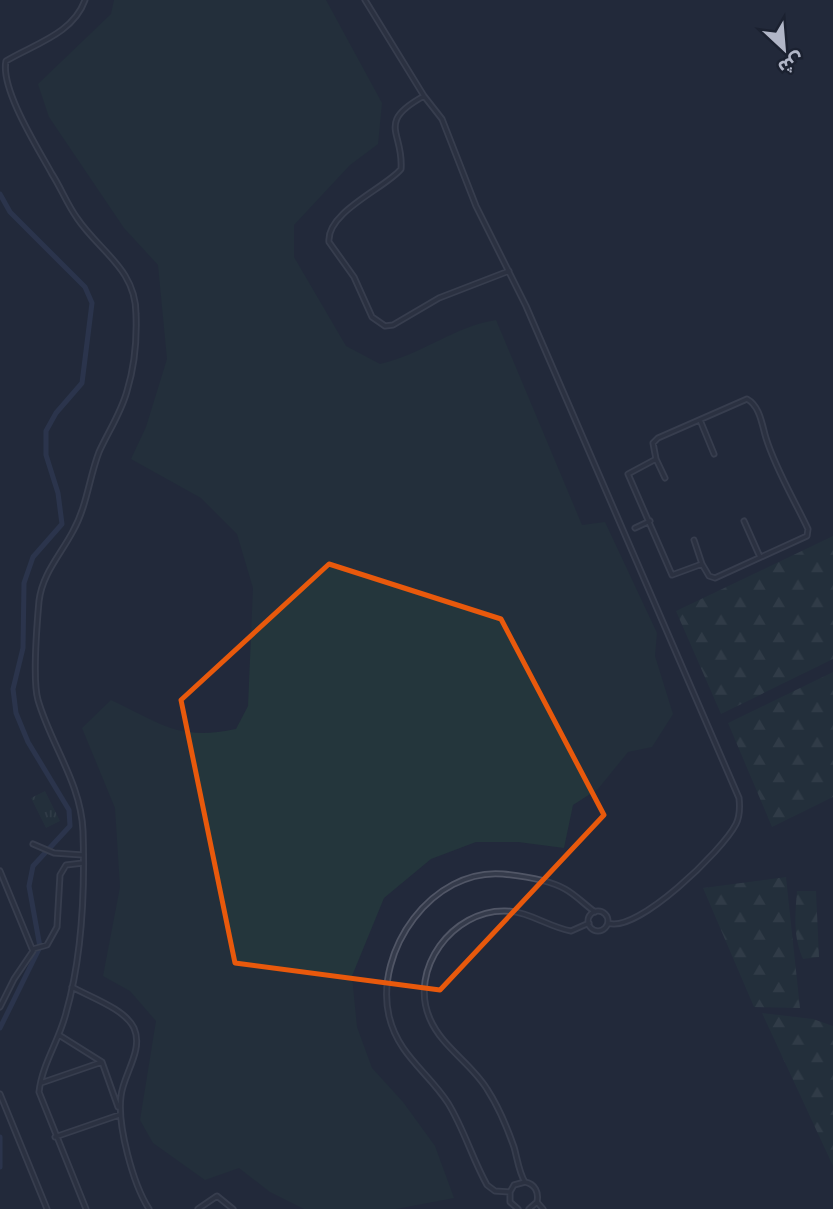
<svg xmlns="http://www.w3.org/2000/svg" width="833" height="1209" viewBox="0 0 833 1209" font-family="Ubuntu,'Noto Sans Arabic',sans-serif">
<defs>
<pattern id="forest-firs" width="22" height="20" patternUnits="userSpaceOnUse" patternTransform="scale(1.75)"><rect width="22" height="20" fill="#24363c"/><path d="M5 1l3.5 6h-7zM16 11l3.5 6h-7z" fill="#415157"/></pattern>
<pattern id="park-tufts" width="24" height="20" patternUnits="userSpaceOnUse" patternTransform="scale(1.75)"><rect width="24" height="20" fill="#24363c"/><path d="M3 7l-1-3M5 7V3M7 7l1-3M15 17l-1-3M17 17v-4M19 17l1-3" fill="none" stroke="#415157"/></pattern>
</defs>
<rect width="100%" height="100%" fill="#22293b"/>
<path fill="#24363c" d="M114,0H326L382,103L378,144L350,165L294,225V257L346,346L380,364C421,355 455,326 496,320L582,525L605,522L657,633L655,656L673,714L652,747L628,752L598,789L573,805L564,848L518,842H476L431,859L384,898L352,976L357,1027L372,1068L403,1102L435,1146L454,1198L396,1209H304L270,1192L239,1168L205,1180L153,1143L140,1120L156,1021L130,991L103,976L120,887L115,808L82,728L111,700C162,724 178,741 236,729L248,706L253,588L237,534L201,498L131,459L146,427L167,359L158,265L124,228L49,117L38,84L111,14Z"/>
<path fill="url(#forest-firs)" d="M833,536V659L721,714L676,611Z
M833,672V797L772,827L728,723Z
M786,877L800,1008L754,1007L703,888Z
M797,891H816L819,957L803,959C793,936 795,916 797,891Z
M762,1013L813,1019L833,1026V1166Z"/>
<path fill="url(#park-tufts)" d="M45,791L60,821L46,828L31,798Z"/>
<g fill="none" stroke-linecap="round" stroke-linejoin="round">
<path stroke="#354262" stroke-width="5" d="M0,194L10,212L85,287L92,303L82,383L56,413L46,431V455L58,493L62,524L33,557L24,583L23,648L13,689L16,713L28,742L69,810L70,826L33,866L29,886L40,947L0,1028
M0,1137V1167"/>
<defs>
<path id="street" d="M85,0C73,34 34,44 6,61C0,89 39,150 52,174C61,188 67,204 77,218C99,251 136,269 136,314C137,339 134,368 127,391C121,413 108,432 99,452C89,478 87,506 73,531C61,554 42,574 39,601C37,624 32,679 38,700C51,745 81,783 83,831C85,890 82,957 66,1013C59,1041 42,1064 39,1092L86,1209
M365,0L424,96L442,119L476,206L526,306L739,798C740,807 740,816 736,824C723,850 637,934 608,923
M424,96C375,123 404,132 401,169C387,187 326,212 329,242L354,277L372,317L385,326L393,325L439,298L509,271
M747,399C760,406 762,425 766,438C776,470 794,499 808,529L807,536L715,578L709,576L702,564L672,575L628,474L656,459L653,443L658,438Z
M700,420L714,454
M656,459L665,478
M744,521L760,557
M635,528L650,521
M694,540L702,564
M33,844L54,853L83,855
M0,871L33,951L14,979L0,1007
M588 921a10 10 0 1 1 20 0a10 10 0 1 1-20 0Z
M33,949L47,945L57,927L60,875L66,865L83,863
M72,987C90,997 125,1009 134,1028C144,1050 123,1075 121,1096C117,1125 133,1184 149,1209
M59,1035L102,1062L118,1107
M41,1083L102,1062
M0,1094L47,1209
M55,1137L119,1115
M525,1182C519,1173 517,1157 514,1147C507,1127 498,1106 487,1089C471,1063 442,1047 430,1019C408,969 453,910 505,911C529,911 548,927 571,931L589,923
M510,1192L495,1191L487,1185C472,1158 464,1129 448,1103C428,1072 398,1055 389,1016C374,951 432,868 503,874C522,876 549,880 565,889C576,895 585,905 595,912
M537,1202L543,1209
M198,1209L217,1196L233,1209
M518,1209L510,1202V1192L514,1185L525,1182C535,1184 539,1192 537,1202L529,1209"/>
</defs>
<use href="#street" stroke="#515666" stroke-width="7"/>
<use href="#street" stroke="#353b4b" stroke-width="3.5"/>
</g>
<path d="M0 0H833V1209H0ZM329,564L501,619L604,815L440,990L235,963L181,700Z" fill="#22293b" fill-opacity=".55" fill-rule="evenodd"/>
<path fill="none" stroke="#e8590c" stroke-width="5" stroke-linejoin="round" d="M329,564L501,619L604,815L440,990L235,963L181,700Z"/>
<g transform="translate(784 49) rotate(154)" stroke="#1b2130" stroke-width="5" paint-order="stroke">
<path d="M0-5L12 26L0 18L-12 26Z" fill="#b1b6c7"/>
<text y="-10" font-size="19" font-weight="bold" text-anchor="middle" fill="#b1b6c7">ش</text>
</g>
</svg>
